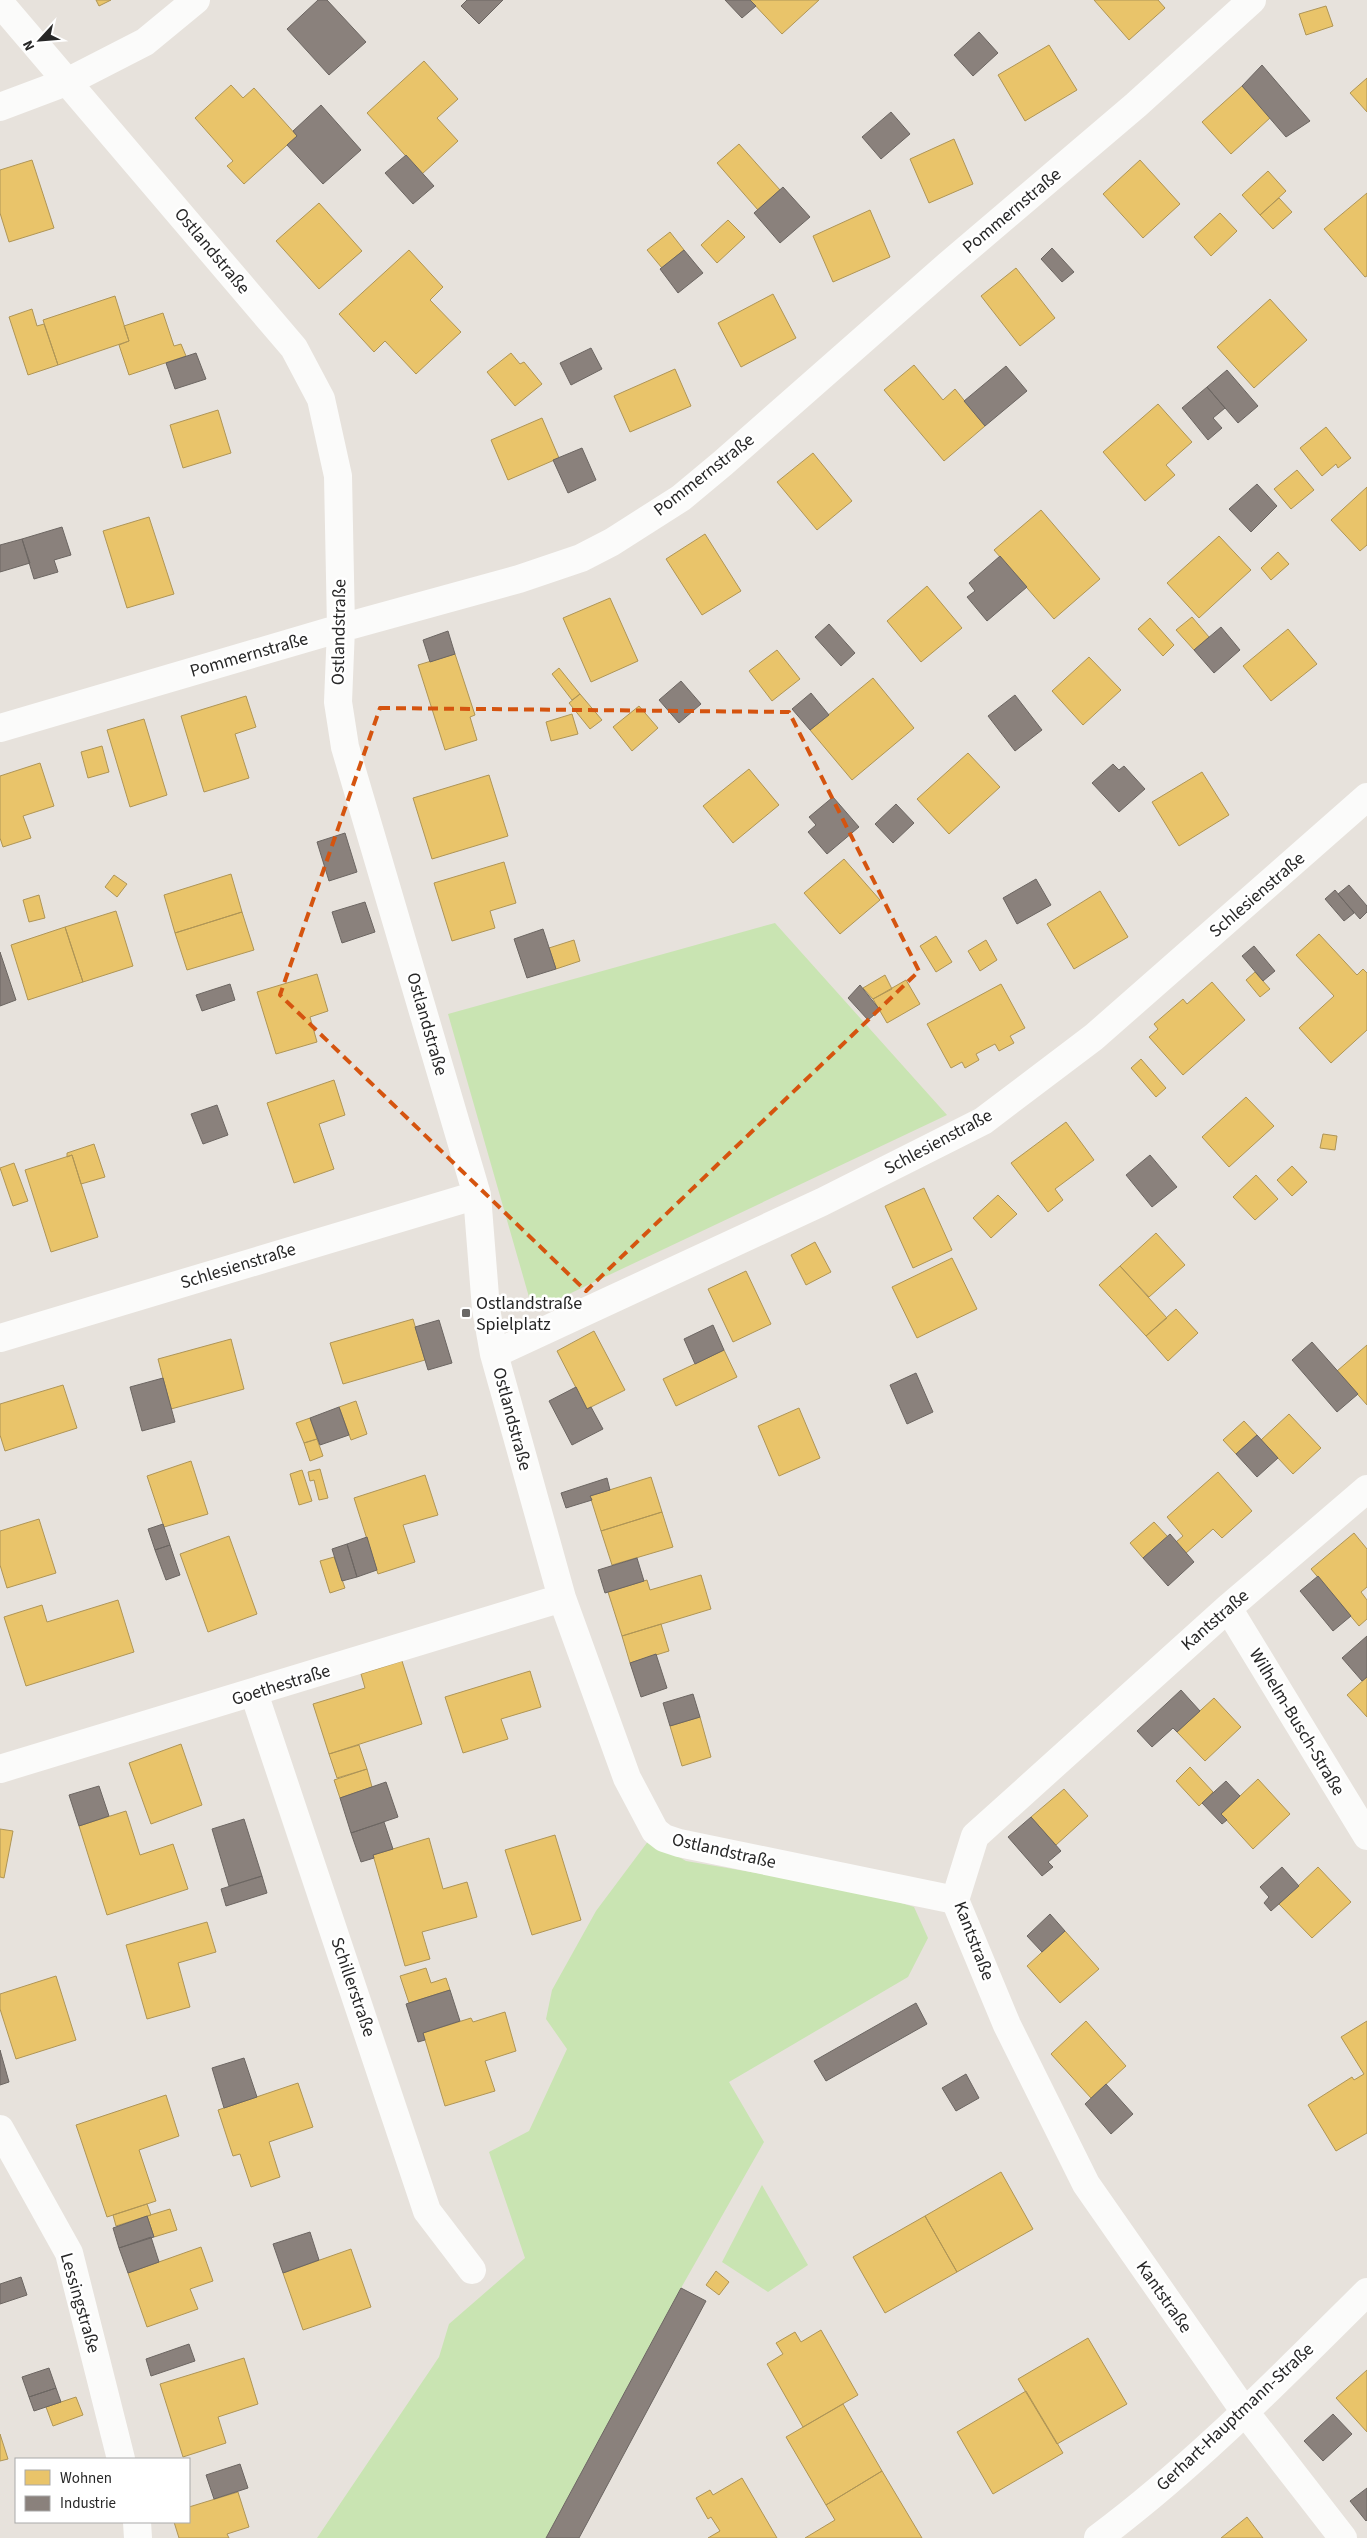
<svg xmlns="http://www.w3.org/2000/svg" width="1367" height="2538" viewBox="0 0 1367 2538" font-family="'Source Sans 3',sans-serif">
<rect width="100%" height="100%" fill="#e7e2dc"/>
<path fill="#c9e4b2" d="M775,923L947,1115L533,1311L448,1014Z
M649,1840L686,1861L867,1892L914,1907L928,1938L908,1977L729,2082L764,2142L681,2288L546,2538H317L439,2357L449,2324L525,2258L489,2152L529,2131L567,2049L546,2019L552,1990L596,1911Z
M762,2185L808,2265L768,2292L722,2262Z"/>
<path fill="#e9c46a" stroke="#af9556" d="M96,0H111L99,6Z
M750,0H819L782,34Z
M1094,0H1158L1165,8L1129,40Z
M1326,6L1333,26L1306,35L1299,14Z
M1049,45L1077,90L1025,121L998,75Z
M424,61L458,99L437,118L458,141L422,174L367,113Z
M1367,78V112L1350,93Z
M231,85L243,98L254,88L297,136L244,184L227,166L233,161L195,118Z
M1242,86L1271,117L1231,154L1202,122Z
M954,139L973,184L929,203L910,159Z
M739,144L780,190L758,210L717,163Z
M32,160L54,228L9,242L0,213V170Z
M1140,160L1180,204L1143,238L1103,194Z
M1268,171L1286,191L1260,215L1242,195Z
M1367,193V276L1365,277L1324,229Z
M1279,198L1292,212L1273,229L1260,215Z
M319,203L362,251L319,289L276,241Z
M870,210L890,257L833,282L813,236Z
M1220,213L1237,231L1211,256L1194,237Z
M728,220L745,237L717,263L701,245Z
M670,232L684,250L662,268L647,250Z
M409,250L443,287L430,300L461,332L416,374L385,341L374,352L339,314Z
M1016,268L1055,318L1020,346L981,296Z
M773,294L796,338L741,367L718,323Z
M115,296L129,341L58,365L43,320Z
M1270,299L1307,340L1254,388L1217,347Z
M32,309L37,326L44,324L58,365L28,375L9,317Z
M163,313L174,346L181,344L186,356L129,375L119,345L129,341L124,326Z
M511,353L520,364L524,362L542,384L515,406L487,372Z
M914,365L943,400L955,389L985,426L944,461L884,390Z
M675,369L691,406L630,432L614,396Z
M1158,404L1192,442L1166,465L1175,475L1145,501L1103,452Z
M218,410L231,453L183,468L170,425Z
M542,418L559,458L508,480L491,440Z
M1326,427L1351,458L1338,468L1336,464L1322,476L1300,448Z
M813,453L852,501L817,530L777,482Z
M1297,470L1314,490L1291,509L1274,489Z
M1367,487V545L1360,551L1331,520Z
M1041,510L1100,579L1054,619L994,550Z
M149,517L174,594L127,608L103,531Z
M705,534L741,591L702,615L666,559Z
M1219,536L1251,570L1199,618L1167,583Z
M1278,552L1289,564L1271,580L1261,568Z
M927,586L962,628L921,662L887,621Z
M610,598L638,661L591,682L563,618Z
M1192,617L1209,637L1194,650L1176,630Z
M1150,618L1174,645L1163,656L1138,629Z
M1288,629L1317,664L1271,701L1243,666Z
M777,650L800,679L772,701L749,671Z
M455,654L475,715L470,717L477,740L445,750L418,665Z
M1089,657L1121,690L1083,725L1052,691Z
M559,668L580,694L572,700L552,674Z
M873,678L914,728L852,780L810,730Z
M580,694L602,720L590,729L569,703Z
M246,696L256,727L235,734L249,778L204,792L181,716Z
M639,706L658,728L632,751L613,727Z
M572,714L578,734L551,741L546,722Z
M144,719L167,795L130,807L107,730Z
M102,746L109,772L88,778L81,752Z
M968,753L1000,787L949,834L917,799Z
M40,763L54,806L23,816L31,838L3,847L0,838V776Z
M749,769L779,805L733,843L703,806Z
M1202,772L1229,815L1179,846L1152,802Z
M489,775L508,836L432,859L413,798Z
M844,859L880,900L840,934L804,893Z
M504,862L516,903L490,911L495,928L452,941L434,883Z
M231,874L242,912L175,933L164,895Z
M114,875L127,884L117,897L105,887Z
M1100,891L1128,937L1074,969L1047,924Z
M39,895L45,918L29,922L23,900Z
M116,911L133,966L83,982L65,927Z
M242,912L254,950L187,970L175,933Z
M65,927L83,982L28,1000L11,945Z
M1319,934L1357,975L1363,969L1367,973V1030L1331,1063L1299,1028L1334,996L1296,955Z
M936,936L952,962L936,972L920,946Z
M574,940L580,961L556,969L549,948Z
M986,940L997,960L980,971L968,951Z
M1255,972L1270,989L1260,997L1246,980Z
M317,974L328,1011L310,1017L317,1042L276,1054L257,992Z
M885,975L892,989L873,999L863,988Z
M906,980L920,1004L887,1023L873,999Z
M1212,982L1245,1020L1183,1075L1149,1037L1158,1029L1154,1024L1183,999L1187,1004Z
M1001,984L1025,1028L1010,1036L1014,1043L999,1051L995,1044L976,1054L979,1060L965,1068L962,1062L951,1068L927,1024Z
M1141,1059L1166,1088L1156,1097L1131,1068Z
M334,1080L345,1115L319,1124L334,1169L294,1183L267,1103Z
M1246,1097L1274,1126L1229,1167L1202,1137Z
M1066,1122L1094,1160L1055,1189L1063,1200L1048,1212L1011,1163Z
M1323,1134L1337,1136L1335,1150L1320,1148Z
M94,1144L105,1177L81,1184L72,1155L67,1157V1153Z
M72,1155L98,1237L51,1252L25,1170Z
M14,1163L28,1201L13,1206L0,1168Z
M1292,1166L1307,1182L1292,1196L1277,1180Z
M1256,1175L1278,1199L1255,1220L1233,1197Z
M924,1188L952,1250L913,1268L885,1206Z
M998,1195L1017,1214L991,1238L973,1218Z
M1156,1233L1185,1265L1149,1297L1120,1266Z
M815,1242L831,1272L806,1285L791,1255Z
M952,1258L977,1309L917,1338L892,1287Z
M1120,1266L1167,1318L1146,1336L1099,1285Z
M746,1271L771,1324L733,1342L708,1289Z
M1176,1309L1198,1333L1168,1361L1146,1336Z
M413,1319L425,1360L343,1384L330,1343Z
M594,1331L625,1390L587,1409L557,1351Z
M231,1339L244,1389L171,1409L158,1359Z
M1367,1345V1405L1337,1371Z
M724,1350L737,1377L676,1406L663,1379Z
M63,1385L77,1428L5,1451L0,1435V1404Z
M356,1401L367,1434L351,1440L339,1407Z
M799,1408L820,1458L779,1476L758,1426Z
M1289,1414L1321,1448L1293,1474L1261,1440Z
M310,1418L317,1439L304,1443L296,1423Z
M1244,1421L1257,1435L1236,1454L1223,1440Z
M317,1439L323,1456L310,1461L304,1443Z
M191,1461L208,1514L164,1527L147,1476Z
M320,1469L328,1498L319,1500L314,1480L310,1481L308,1472Z
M302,1470L312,1501L299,1505L290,1474Z
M1218,1472L1252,1511L1222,1538L1213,1529L1186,1553L1176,1542L1183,1536L1167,1517Z
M425,1475L438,1515L403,1525L415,1562L378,1574L354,1498Z
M651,1477L662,1512L601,1531L590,1496Z
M662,1512L673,1547L612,1565L601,1531Z
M39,1519L56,1573L7,1588L0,1565V1531Z
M1154,1522L1168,1537L1143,1558L1130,1543Z
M1354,1533L1367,1549V1587L1361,1592L1367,1600V1619L1359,1626L1311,1569Z
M229,1536L257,1614L208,1632L180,1554Z
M334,1557L345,1588L330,1593L320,1561Z
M701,1575L711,1609L622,1636L608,1592L647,1580L650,1590Z
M118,1600L134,1652L26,1686L4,1617L42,1605L47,1622Z
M661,1624L669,1651L630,1663L622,1636Z
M402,1661L422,1724L329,1754L313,1704L365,1688L361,1674Z
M530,1671L541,1707L501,1719L508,1739L463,1753L445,1697Z
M1367,1677V1717L1347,1695Z
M1214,1698L1241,1727L1205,1761L1177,1732Z
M700,1717L711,1757L682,1766L670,1726Z
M181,1744L202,1805L151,1824L129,1763Z
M359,1745L367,1769L337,1778L329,1754Z
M1190,1767L1213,1792L1199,1806L1176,1781Z
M367,1769L372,1787L340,1798L334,1780Z
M1258,1779L1290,1814L1253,1849L1221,1814Z
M1064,1789L1088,1816L1056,1845L1031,1817Z
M126,1811L140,1855L173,1844L188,1889L107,1915L79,1826Z
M0,1829L13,1831L4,1878L0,1877Z
M555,1835L581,1920L532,1935L505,1850Z
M429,1838L443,1889L467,1882L477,1917L422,1932L430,1959L405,1966L373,1855Z
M1318,1867L1351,1902L1312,1938L1279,1904Z
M207,1922L216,1952L178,1963L190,2007L147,2019L126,1945Z
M1065,1931L1099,1969L1060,2003L1027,1966Z
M426,1968L431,1983L446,1978L450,1990L409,2003L400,1976Z
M56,1976L76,2040L16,2059L0,2009V1994Z
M505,2012L516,2051L485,2061L495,2091L445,2106L423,2033L471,2018L473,2022Z
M1086,2021L1126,2066L1091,2098L1051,2054Z
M1367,2021V2133L1336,2151L1308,2105L1352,2077L1354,2080L1364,2074L1341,2037Z
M298,2083L313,2127L269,2142L280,2177L251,2187L240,2154L233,2156L218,2110Z
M166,2095L179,2136L139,2150L156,2201L107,2217L76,2125Z
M1001,2172L1033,2229L957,2272L925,2216Z
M147,2204L151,2215L116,2226L113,2215Z
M170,2209L177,2230L154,2237L147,2216Z
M925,2216L957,2272L885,2313L853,2257Z
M201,2247L213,2281L190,2289L198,2309L147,2327L128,2273Z
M351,2249L371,2307L303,2330L283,2273Z
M716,2271L729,2282L719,2295L706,2285Z
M821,2330L858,2395L803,2427L767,2364L783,2354L776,2343L795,2332L801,2342Z
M1088,2338L1127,2404L1057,2444L1018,2379Z
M244,2358L258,2404L218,2417L226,2443L183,2457L160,2384Z
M1367,2370V2432L1336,2398Z
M1026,2391L1063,2453L993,2494L957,2432Z
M76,2397L83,2415L53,2426L46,2407Z
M843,2404L882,2471L826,2505L786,2437Z
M0,2434L8,2459L0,2461Z
M882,2471L922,2538H805L835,2520L826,2505Z
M742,2478L777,2538H708L720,2531L711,2517L708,2519L696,2498L710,2490L713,2495Z
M238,2492L249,2527L227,2534L229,2538H179L174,2522H189V2507Z
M1247,2517L1263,2538H1221Z"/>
<path fill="#8a817c" stroke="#6c6662" d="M318,0H327L366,42L329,75L287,29Z
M467,0H503L479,24L461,6Z
M725,0H750L756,6L742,18Z
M979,32L998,53L973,76L954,55Z
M1262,65L1310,121L1286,137L1242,86Z
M321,105L361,150L323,184L287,145L297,136L293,131Z
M891,112L910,134L881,159L862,137Z
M406,155L434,186L413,204L385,173Z
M783,187L810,217L780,243L754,213Z
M1052,248L1074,272L1062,282L1041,259Z
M684,250L703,273L678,293L660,269Z
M591,348L602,369L571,385L560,363Z
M196,353L206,379L175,389L166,363Z
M1006,366L1027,391L985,426L964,401Z
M1227,370L1258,406L1238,423L1207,387Z
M1207,387L1225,408L1213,418L1222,428L1208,440L1182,408Z
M582,448L596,480L568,493L553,460Z
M1257,484L1277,506L1251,532L1229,509Z
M62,527L71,555L54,560L58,572L34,579L22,539Z
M22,539L30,563L0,572V545Z
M1000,556L1027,587L987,621L967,597L975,591L969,583Z
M829,624L855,653L841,666L815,637Z
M1221,627L1240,650L1214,673L1194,650Z
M448,631L455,654L430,662L423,640Z
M681,681L701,704L679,723L659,700Z
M811,693L829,715L810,730L792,709Z
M1015,695L1042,730L1015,751L988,716Z
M1113,764L1119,770L1124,766L1145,789L1119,812L1092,783Z
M833,797L859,827L827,854L808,832L816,825L809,817Z
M896,804L914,823L893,843L875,824Z
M345,833L357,872L329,881L317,842Z
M1036,879L1051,905L1017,924L1003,898Z
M1349,885L1367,906V912L1360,919L1338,894Z
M1335,890L1354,913L1344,921L1325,899Z
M365,902L375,932L342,943L332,912Z
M543,929L556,969L527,978L514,939Z
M1254,946L1275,971L1263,981L1242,956Z
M0,952L16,1000L0,1006Z
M230,984L235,1000L202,1011L196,995Z
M860,985L880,1010L868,1020L848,998Z
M217,1105L228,1135L203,1144L191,1114Z
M1150,1155L1177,1187L1152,1207L1126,1175Z
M439,1320L452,1363L428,1370L415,1327Z
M713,1325L724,1350L695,1364L684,1339Z
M1312,1342L1358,1394L1337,1412L1292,1360Z
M916,1373L933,1412L907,1424L890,1385Z
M163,1378L175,1422L142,1431L130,1387Z
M576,1387L587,1409L591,1407L603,1429L572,1445L549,1401Z
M339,1407L349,1435L320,1445L310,1418Z
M1257,1435L1278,1458L1257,1477L1236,1454Z
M607,1478L610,1490L590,1496L592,1500L566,1508L561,1493Z
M163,1524L170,1545L155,1550L148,1529Z
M1170,1534L1194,1562L1168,1586L1143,1558Z
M367,1537L377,1570L357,1577L347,1544Z
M347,1544L357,1577L342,1581L332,1549Z
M170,1545L180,1575L166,1580L155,1550Z
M637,1558L644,1581L605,1593L598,1570Z
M1318,1576L1351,1616L1333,1631L1300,1591Z
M1367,1636V1677L1362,1681L1342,1658Z
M656,1654L667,1688L641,1697L630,1663Z
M1181,1690L1200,1711L1177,1732L1173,1728L1152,1747L1137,1731Z
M693,1694L700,1717L670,1726L663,1703Z
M1226,1781L1240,1796L1221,1814L1227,1820L1222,1824L1202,1803Z
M386,1782L398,1817L351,1833L340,1798Z
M99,1786L109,1816L79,1826L69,1795Z
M1031,1817L1061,1851L1048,1862L1053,1867L1042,1876L1008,1837Z
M244,1819L262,1876L229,1886L212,1829Z
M384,1822L393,1849L373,1855L374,1858L361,1862L351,1833Z
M1282,1867L1299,1886L1271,1911L1264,1903L1269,1897L1260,1887Z
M262,1876L267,1893L226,1906L221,1889Z
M1050,1914L1065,1931L1042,1952L1027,1936Z
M450,1990L460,2021L423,2033L425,2040L418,2042L406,2004Z
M916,2003L927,2024L826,2081L814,2061Z
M0,2050L9,2082L0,2085Z
M244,2058L257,2097L224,2108L212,2068Z
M966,2074L979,2098L956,2111L942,2088Z
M1106,2084L1133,2114L1111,2134L1085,2104Z
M147,2216L154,2237L119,2248L113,2228Z
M310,2232L319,2260L283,2273L273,2244Z
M151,2237L159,2262L128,2273L119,2248Z
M21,2277L27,2295L0,2304V2284Z
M681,2288L706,2301L579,2538H546Z
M189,2344L195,2361L151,2376L146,2359Z
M49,2368L56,2388L29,2397L22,2377Z
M56,2388L61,2402L34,2411L29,2397Z
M1333,2414L1352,2434L1323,2461L1304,2441Z
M240,2464L248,2488L214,2499L206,2475Z
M1367,2488V2520L1366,2521L1350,2501Z"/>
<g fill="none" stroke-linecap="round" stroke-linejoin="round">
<path stroke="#fbfbfa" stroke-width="28" d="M0,3L294,348L321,399L338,476L341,628L338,702L345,747L477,1195L486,1309L494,1354L562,1598L627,1778L655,1831L664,1838L679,1843L955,1900
M0,107L69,81L145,42L196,0
M0,728L341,628L519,579L581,558L612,542L681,498L723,463L948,265L1136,105L1252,0
M0,1338L477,1195
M494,1354L822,1202L983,1121L1094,1037L1367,797
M1228,1608L1367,1836
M254,1693L427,2211L472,2270
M0,1769L562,1598
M0,2129L69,2253L121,2459
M137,2522L138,2538
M1098,2538C1196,2465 1281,2377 1367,2292
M1343,2538L1245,2412L1086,2184L1007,2025L955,1900L975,1836L1228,1608L1367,1489"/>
</g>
<path fill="none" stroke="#d5540f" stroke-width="4" stroke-dasharray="10 6" stroke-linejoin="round" d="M380,708L789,712L919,971L586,1291L280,995Z"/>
<rect fill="#6a6866" stroke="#fff" stroke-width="2" x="461" y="1308" width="10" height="10" rx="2.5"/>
<g text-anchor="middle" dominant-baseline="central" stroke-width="5" stroke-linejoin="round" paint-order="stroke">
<g font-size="18" fill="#272727" stroke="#fff">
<text transform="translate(1012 211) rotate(-40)">Pommernstraße</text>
<text transform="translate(212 251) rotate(50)">Ostlandstraße</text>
<text transform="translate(704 475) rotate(-38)">Pommernstraße</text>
<text transform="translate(339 632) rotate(-89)">Ostlandstraße</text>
<text transform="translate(249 655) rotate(-16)">Pommernstraße</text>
<text transform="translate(1257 895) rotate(-41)">Schlesienstraße</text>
<text transform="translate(427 1024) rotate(74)">Ostlandstraße</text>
<text transform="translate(938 1142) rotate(-28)">Schlesienstraße</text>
<text transform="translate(238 1266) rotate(-17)">Schlesienstraße</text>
<text transform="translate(512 1419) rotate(75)">Ostlandstraße</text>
<text transform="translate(1215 1620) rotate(-41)">Kantstraße</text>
<text transform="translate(281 1685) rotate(-17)">Goethestraße</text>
<text transform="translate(1297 1722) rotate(59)">Wilhelm-Busch-Straße</text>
<text transform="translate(724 1851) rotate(13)">Ostlandstraße</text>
<text transform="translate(974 1941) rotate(69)">Kantstraße</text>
<text transform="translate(353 1987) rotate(71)">Schillerstraße</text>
<text transform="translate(1164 2297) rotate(55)">Kantstraße</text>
<text transform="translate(80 2303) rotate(74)">Lessingstraße</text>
<text transform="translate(1235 2417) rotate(-43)">Gerhart-Hauptmann-Straße</text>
</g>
<g font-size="18" fill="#272727" stroke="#fff" text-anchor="start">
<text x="476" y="1303">Ostlandstraße<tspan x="476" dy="21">Spielplatz</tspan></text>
</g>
</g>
<rect x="15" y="2458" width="175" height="65" fill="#ffffff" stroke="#a9a9a9"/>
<rect x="25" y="2470" width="25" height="15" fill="#e9c46a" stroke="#a9a9a9"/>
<text x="60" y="2483" font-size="15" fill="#272727">Wohnen</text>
<rect x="25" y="2496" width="25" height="15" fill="#8a817c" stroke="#a9a9a9"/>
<text x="60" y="2508" font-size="15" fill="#272727">Industrie</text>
<g transform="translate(40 40) rotate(244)" stroke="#ffffff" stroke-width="4" paint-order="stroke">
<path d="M0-4L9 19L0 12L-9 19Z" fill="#272727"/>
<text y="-8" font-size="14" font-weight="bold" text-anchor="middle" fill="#272727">N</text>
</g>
</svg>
